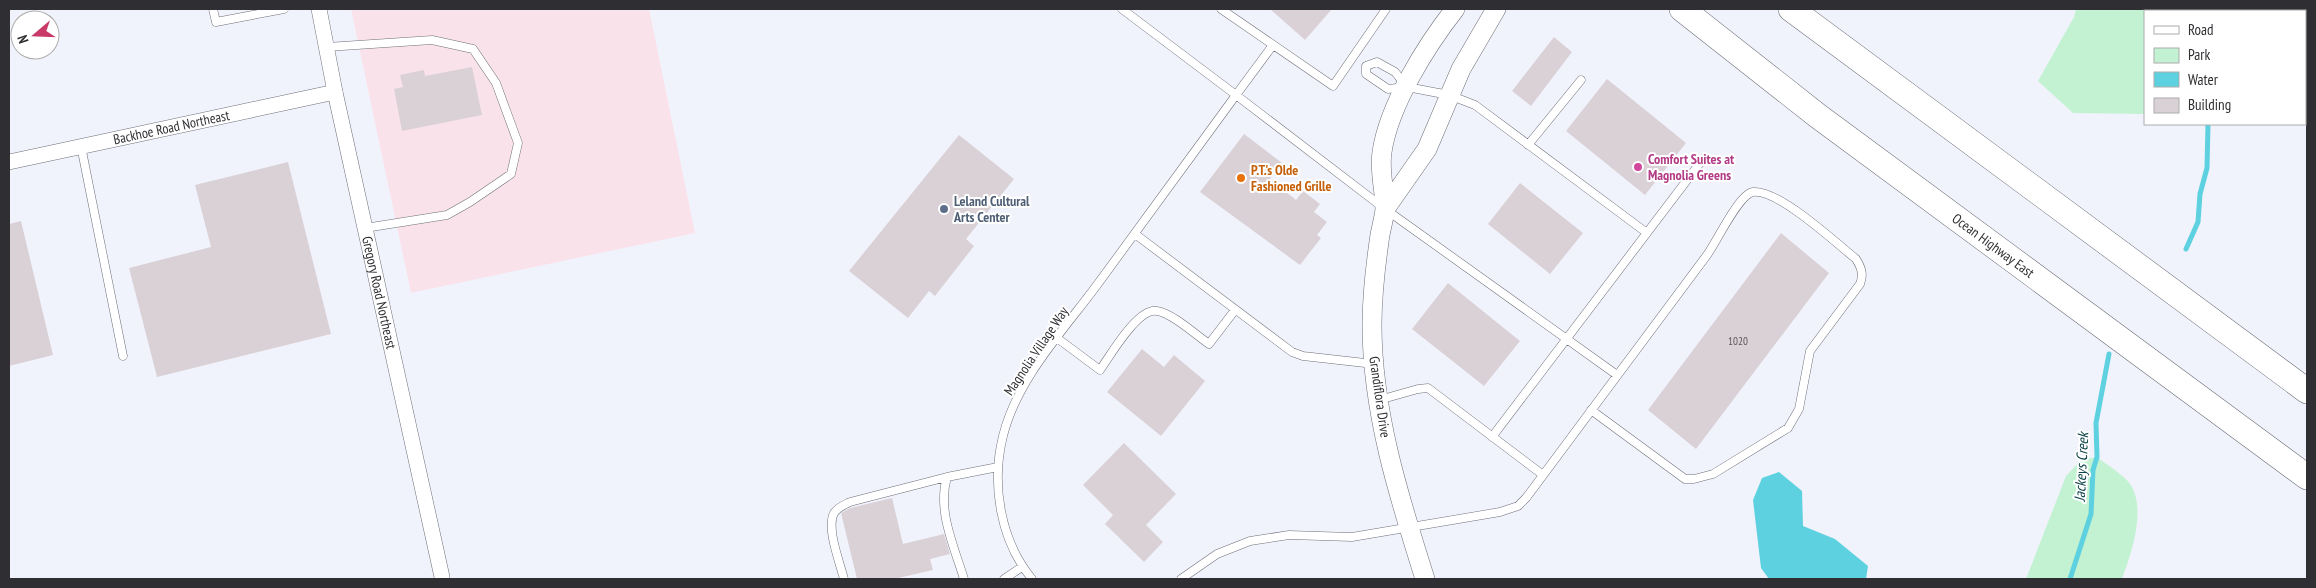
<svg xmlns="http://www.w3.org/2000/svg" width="2316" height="588" viewBox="0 0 2316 588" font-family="'PT Sans Narrow',sans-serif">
<rect width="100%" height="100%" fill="#f1f3fc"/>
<path fill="#fae2eb" d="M351,9H649L695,233L411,293Z"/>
<path fill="#c3f2d2" d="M2076,9H2307V49L2305,52V11H2145V114L2073,113L2038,81L2074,17Z
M2097,457C2107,465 2123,474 2130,484C2147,508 2131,555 2122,579H2026L2066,476L2081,460Z"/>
<path fill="#5dd1e0" d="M1779,472L1802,491L1803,526L1835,539L1868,566L1866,579H1769L1761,568L1753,500L1762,478Z"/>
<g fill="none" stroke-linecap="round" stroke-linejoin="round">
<path stroke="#5dd1e0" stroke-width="5" d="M2228,11L2229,9
M2186,249L2198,222L2200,194L2207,168L2208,124
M2070,579L2091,514L2093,470L2097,457L2096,423L2109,354"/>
</g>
<path fill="#dad1d7" d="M1270,9H1332L1305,40Z
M1554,37L1572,52L1531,106L1512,91Z
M472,67L482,115L402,131L394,89L403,87L400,75L424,70L425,76Z
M1607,79L1686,143L1645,195L1566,131Z
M1244,134L1282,163L1270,179L1296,200L1303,191L1320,204L1314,212L1327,222L1317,235L1321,238L1300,265L1200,192Z
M959,135L1014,179L966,239L974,246L935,296L929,291L908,318L849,271Z
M288,162L331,334L157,377L129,268L211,247L195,185Z
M1520,183L1583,233L1550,274L1488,224Z
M21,221L53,355L9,366V224Z
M1781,233L1829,273L1696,449L1648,410Z
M1448,283L1520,341L1484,386L1412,329Z
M1142,349L1164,367L1174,355L1205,381L1161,436L1107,392Z
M1124,443L1176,494L1146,525L1163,542L1144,562L1105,524L1113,515L1083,485Z
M892,498L903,544L944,534L950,554L930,559L933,570L894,579H857L841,513L850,508Z"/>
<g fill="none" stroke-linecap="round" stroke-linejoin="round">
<defs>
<path id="service" d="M213,9L216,22L284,9
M1122,9L1236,95L1273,45
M1221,9L1333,86L1386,9
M327,47L432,40L473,49L496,83L518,143L511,174L470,202L447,215L365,228
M1377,62L1395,72L1407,87L1388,89L1366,74V66Z
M1407,87L1449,95L1475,105L1647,233
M1528,145L1581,80
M81,146L123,356
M1135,234L1292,352L1303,356L1374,364
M1057,338L1100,370C1110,356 1138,307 1157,311C1172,313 1196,335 1209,344L1235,310
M1379,400L1418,389L1428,388L1543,475
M1492,437L1703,159
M947,477C937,511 954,546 964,579
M844,579C840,563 826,528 834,513C838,507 844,505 850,502L947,477L998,467
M1004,579L1022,567
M1032,579C1000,540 991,484 1003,436C1017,379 1063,331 1097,285C1143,222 1189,159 1236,95L1385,209L1617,375
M1181,579L1217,554L1250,541L1289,535L1352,537L1500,512L1518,506L1526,498C1586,417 1647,336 1707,255C1717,241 1739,194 1753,192C1778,189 1835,242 1856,259C1861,267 1864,274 1860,284L1810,351L1799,409L1788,428L1713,474L1694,479H1685L1591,410"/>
<g id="minor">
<path id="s1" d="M319,9L335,92L442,577"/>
<path id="s2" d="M9,162L335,92"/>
</g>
<path id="tertiary" d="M1385,209L1427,149L1461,69L1496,9
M1425,579C1399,497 1372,412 1372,325C1372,297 1375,270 1379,242C1380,231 1384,220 1385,209C1385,190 1379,172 1382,152C1389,105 1426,46 1455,9"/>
<g id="trunk">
<path id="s3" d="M1682,9L1818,116L2307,477"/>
<path d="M1791,9L2307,391"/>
</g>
</defs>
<use href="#service" stroke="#6e6f78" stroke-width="9"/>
<use href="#minor" stroke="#6e6f78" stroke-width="16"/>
<use href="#tertiary" stroke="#6e6f78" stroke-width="20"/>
<use href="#trunk" stroke="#6e6f78" stroke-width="26"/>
<use href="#service" stroke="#fff" stroke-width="8"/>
<use href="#minor" stroke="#fff" stroke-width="15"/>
<use href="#tertiary" stroke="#fff" stroke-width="19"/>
<use href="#trunk" stroke="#fff" stroke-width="25"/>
</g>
<circle fill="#d1479c" stroke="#fff" stroke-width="2" cx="1638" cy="167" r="5"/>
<circle fill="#e8710a" stroke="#fff" stroke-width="2" cx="1241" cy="178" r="5"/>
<circle fill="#5c6f8a" stroke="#fff" stroke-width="2" cx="944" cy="209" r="5"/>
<g text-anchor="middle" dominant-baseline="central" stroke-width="4" stroke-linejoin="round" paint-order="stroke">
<g font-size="11" fill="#5a585c">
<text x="1738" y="341">1020</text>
</g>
<g font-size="14" fill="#2f2f33" stroke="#fff">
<text stroke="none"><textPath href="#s2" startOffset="166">Backhoe Road Northeast</textPath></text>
<text stroke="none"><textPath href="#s3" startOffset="391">Ocean Highway East</textPath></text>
<text stroke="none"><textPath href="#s1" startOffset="290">Gregory Road Northeast</textPath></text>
<text transform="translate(1036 351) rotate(-56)">Magnolia Village Way</text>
<text transform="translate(1380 397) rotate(82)">Grandiflora Drive</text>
</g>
<g font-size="14" font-weight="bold" fill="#b23c85" stroke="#fff" text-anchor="start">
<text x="1648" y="159">Comfort Suites at<tspan x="1648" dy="16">Magnolia Greens</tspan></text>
</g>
<g font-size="14" font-weight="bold" fill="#c56008" stroke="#fff" text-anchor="start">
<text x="1251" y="170">P.T.'s Olde<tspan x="1251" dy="16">Fashioned Grille</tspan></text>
</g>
<g font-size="14" font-weight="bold" fill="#4e5e75" stroke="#fff" text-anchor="start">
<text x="954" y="201">Leland Cultural<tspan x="954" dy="16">Arts Center</tspan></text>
</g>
<g font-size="15" font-style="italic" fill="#0d4349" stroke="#fff">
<text transform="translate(2081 467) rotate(-87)">Jackeys Creek</text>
</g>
</g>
<rect width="2316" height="588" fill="none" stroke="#2f2f33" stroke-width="20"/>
<rect x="2144" y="10" width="162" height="115" fill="#ffffff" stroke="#acacad"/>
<rect x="2154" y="26" width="25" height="8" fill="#ffffff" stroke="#acacad"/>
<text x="2188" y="35" font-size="15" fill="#2f2f33">Road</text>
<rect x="2154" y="48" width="25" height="15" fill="#c3f2d2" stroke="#acacad"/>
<text x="2188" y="60" font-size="15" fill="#2f2f33">Park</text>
<rect x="2154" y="72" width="25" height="15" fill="#5dd1e0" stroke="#acacad"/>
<text x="2188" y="85" font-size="15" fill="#2f2f33">Water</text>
<rect x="2154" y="98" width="25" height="15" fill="#dad1d7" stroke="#acacad"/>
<text x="2188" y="110" font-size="15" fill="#2f2f33">Building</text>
<g transform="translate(35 35) rotate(251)"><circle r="24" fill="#ffffff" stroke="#acacad"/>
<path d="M0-4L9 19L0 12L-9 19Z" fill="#c83b69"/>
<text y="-8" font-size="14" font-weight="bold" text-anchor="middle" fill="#2f2f33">N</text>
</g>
</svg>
